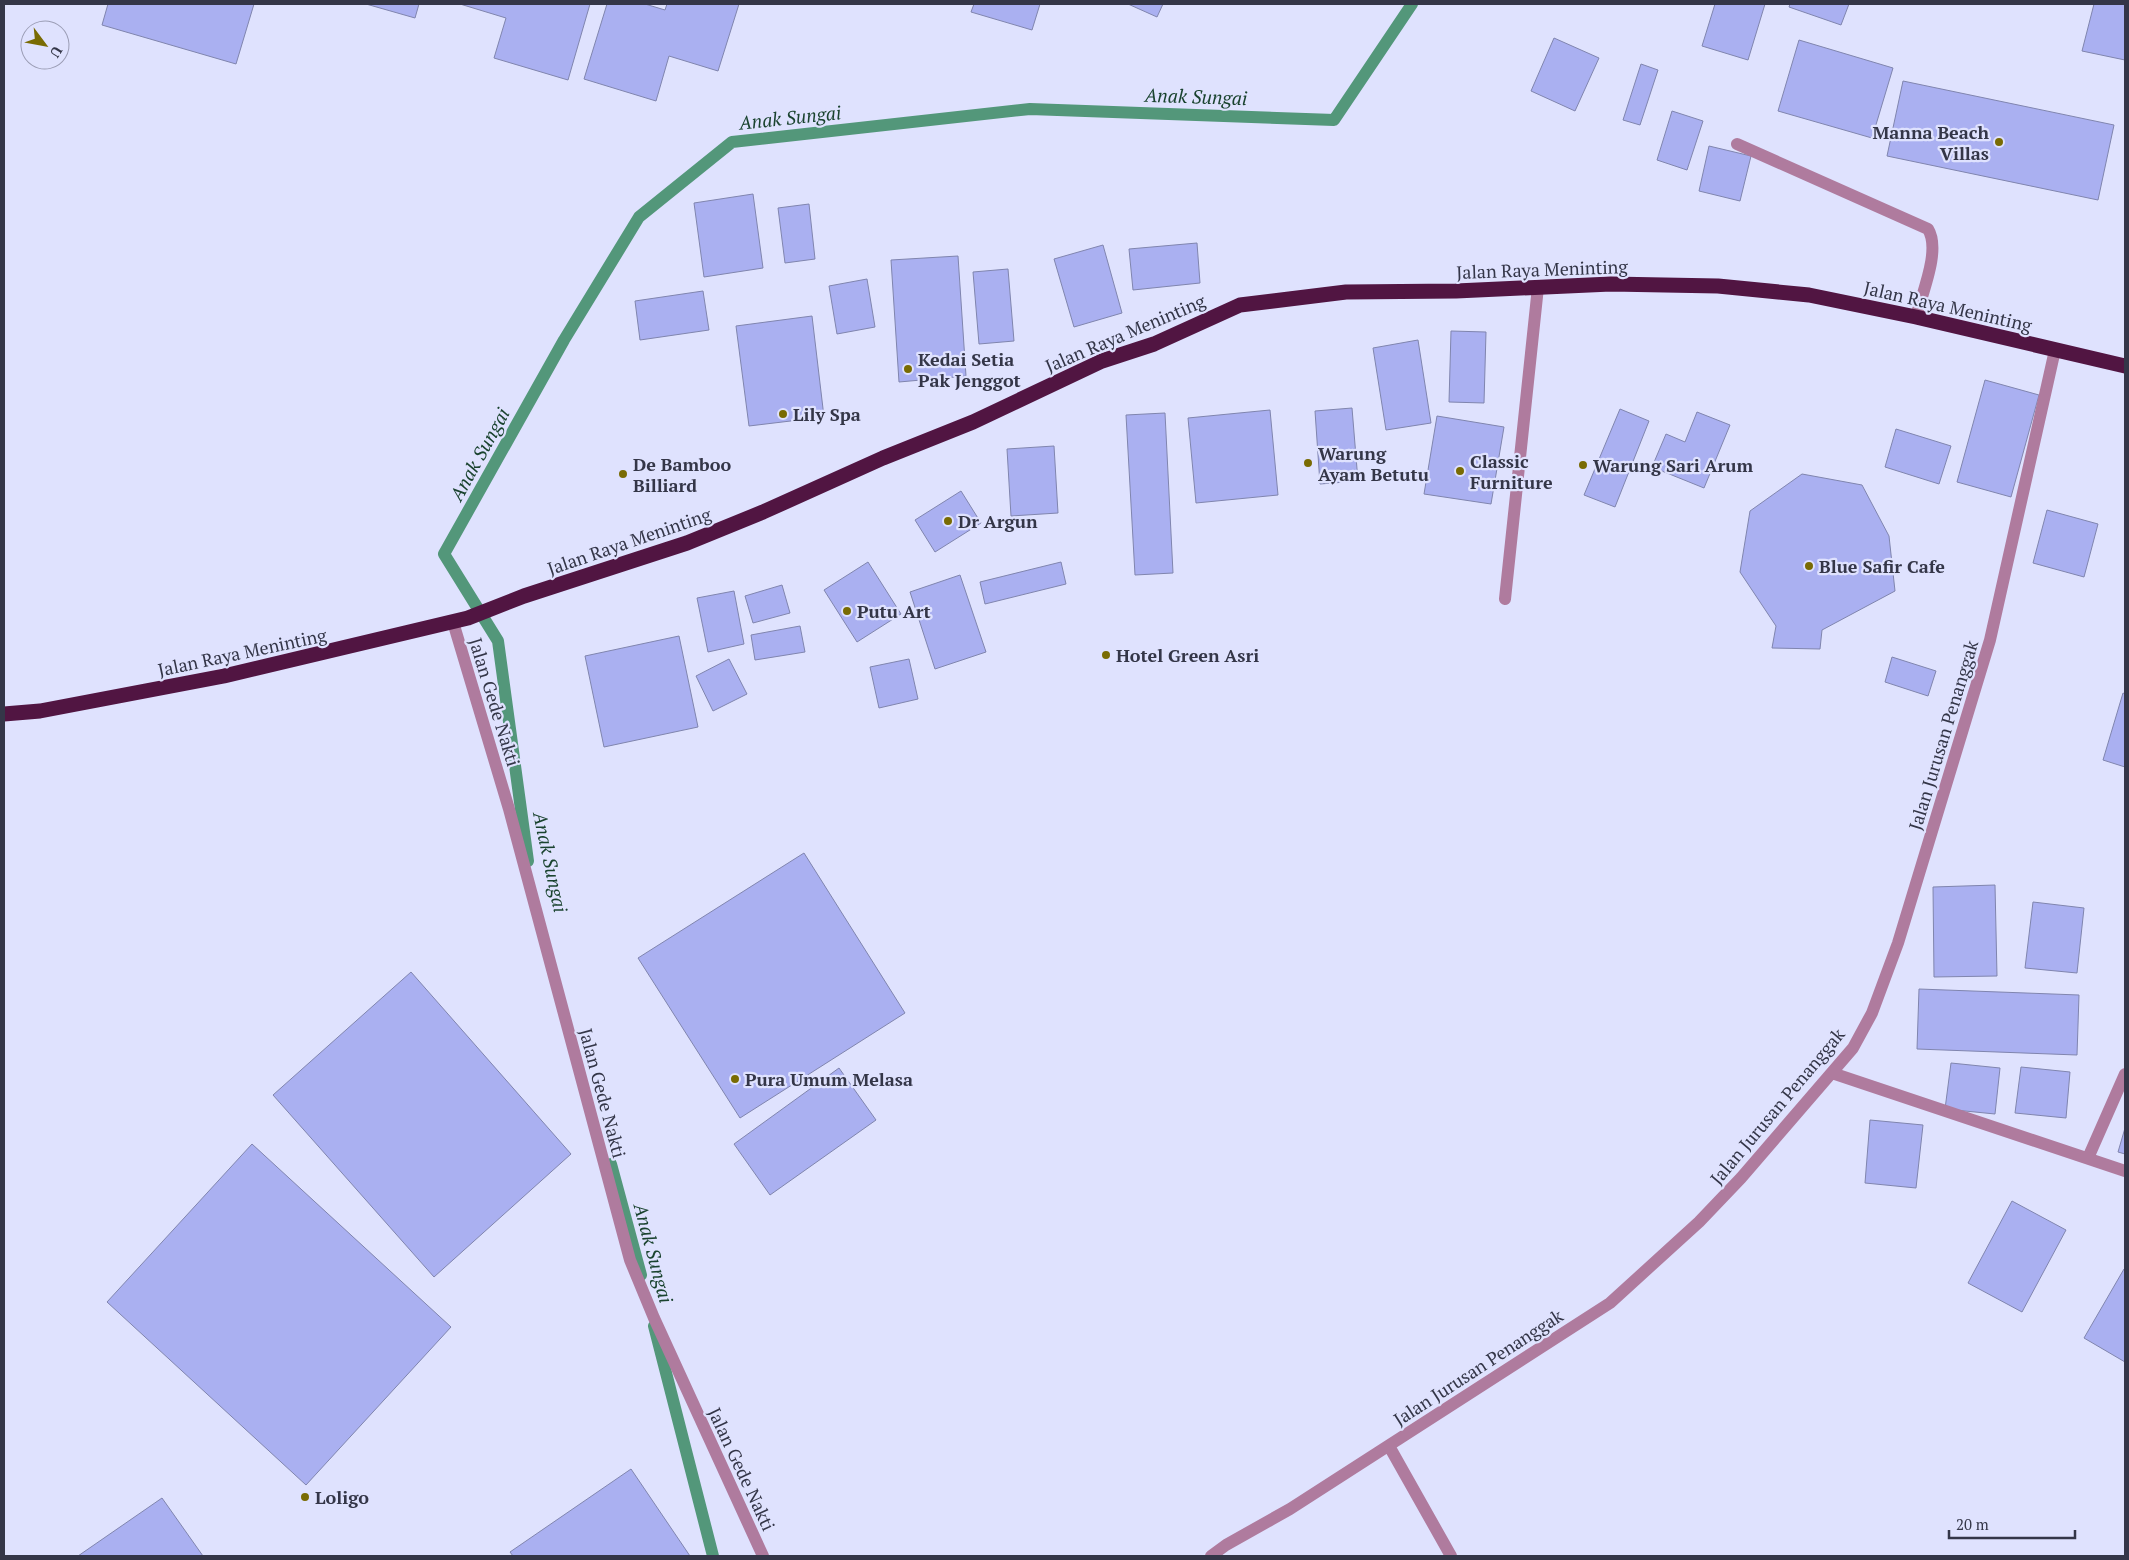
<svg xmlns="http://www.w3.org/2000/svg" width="2129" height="1560" viewBox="0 0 2129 1560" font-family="'PT Serif',serif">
<rect width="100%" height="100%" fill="#dfe2fe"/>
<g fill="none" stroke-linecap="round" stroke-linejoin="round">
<path stroke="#53977a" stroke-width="12" d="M528,861L498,641L444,554L564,340L639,217L732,142L1030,109L1334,120L1412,4
M611,1164L641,1275
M654,1326L713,1556"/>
</g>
<path fill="#aab0f1" stroke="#8085ae" d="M108,4H254L236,64L102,25Z
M366,4H419L415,18Z
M460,4H590L568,80L494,58L506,18Z
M607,4H645L665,10L667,4H739L718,71L669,56L656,101L584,79Z
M974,4H1040L1032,30L971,12Z
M1128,4H1163L1157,17Z
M1715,4H1765L1748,60L1702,46Z
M1790,4H1849L1841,25L1789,7Z
M2094,4H2125V60L2082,51Z
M1554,38L1599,58L1575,111L1531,91Z
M1799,40L1893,68L1872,138L1778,111Z
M1641,64L1658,70L1640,125L1623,120Z
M1903,81L2114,125L2098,200L1887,156Z
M1672,111L1703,121L1687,170L1657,160Z
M1709,146L1751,156L1740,201L1699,191Z
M753,194L763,268L704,277L694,203Z
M809,204L815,259L785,263L778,208Z
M1197,243L1200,283L1133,290L1129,249Z
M1103,245L1122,313L1074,327L1054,259Z
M958,256L966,376L899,382L891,260Z
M1008,269L1014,341L979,344L973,272Z
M867,279L875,327L837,334L829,286Z
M703,291L709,330L640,340L635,301Z
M812,316L824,417L749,426L736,326Z
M1451,331L1486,332L1484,403L1449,402Z
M1418,340L1431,423L1386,430L1373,348Z
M1985,380L2039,395L2011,497L1957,482Z
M1352,408L1358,481L1320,484L1315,411Z
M1620,409L1649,421L1615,507L1584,495Z
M1270,410L1278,495L1196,503L1188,418Z
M1697,412L1730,425L1704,488L1652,467L1666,434L1685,442Z
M1165,413L1173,573L1135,575L1126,415Z
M1437,416L1504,427L1491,504L1424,494Z
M1896,429L1951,446L1939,484L1885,467Z
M1054,446L1058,513L1011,516L1007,449Z
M1802,474L1862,485L1889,536L1895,591L1822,630L1820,649L1772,648L1776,626L1740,572L1750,511Z
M961,491L981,523L935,552L915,520Z
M2047,510L2098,524L2084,577L2033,563Z
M868,562L901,614L857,642L824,590Z
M1061,562L1066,584L985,604L980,582Z
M960,575L986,652L935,669L910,592Z
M782,585L790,613L753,623L745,596Z
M734,591L744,644L708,652L697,598Z
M800,626L805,652L755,660L751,635Z
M679,636L698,727L604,747L585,656Z
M1892,657L1936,671L1928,696L1885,682Z
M729,659L747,694L713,711L696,676Z
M909,659L918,699L879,708L870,667Z
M2123,693L2125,694V767L2103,760Z
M804,853L905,1013L740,1118L638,958Z
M1995,885L1997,976L1934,977L1933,887Z
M2033,902L2084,908L2077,973L2025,968Z
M411,972L571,1154L434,1277L273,1095Z
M1919,989L2079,995L2077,1055L1917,1049Z
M1951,1063L2000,1068L1995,1114L1945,1109Z
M2021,1067L2070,1072L2066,1118L2015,1113Z
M839,1068L876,1120L770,1195L734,1144Z
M1870,1120L1923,1125L1916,1188L1865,1183Z
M2125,1128V1154L2118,1152Z
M252,1144L451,1327L306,1485L107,1302Z
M2012,1201L2066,1230L2022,1312L1968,1283Z
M2124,1269L2125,1270V1362L2084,1338Z
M631,1469L690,1556H513L510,1552Z
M162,1498L203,1556H78Z"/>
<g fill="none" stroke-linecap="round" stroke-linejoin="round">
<path stroke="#af7b9e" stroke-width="12" d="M1737,144L1928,229C1941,250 1922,293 1916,317
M1505,599L1538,287
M453,622L509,809L630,1260L654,1318L763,1556
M1832,1073L2125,1171
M2088,1158L2125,1074
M1389,1446L1451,1556
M1211,1556L1226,1545L1290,1509L1610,1303L1699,1222L1741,1178L1853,1048L1872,1013L1898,943L1990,640L2055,350"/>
<path stroke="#511542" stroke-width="15" d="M4,714L40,711L224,676L468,618L524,596L687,543L763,512L883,458L973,422L1102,361L1154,344L1240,305L1346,292L1456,291L1611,284L1718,286L1809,295L1916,317L2125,366"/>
</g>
<g fill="#796b03" stroke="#dfe2fe" stroke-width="2">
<circle cx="1999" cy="142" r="5"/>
<circle cx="908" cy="369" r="5"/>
<circle cx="783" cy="414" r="5"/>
<circle cx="1308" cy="463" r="5"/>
<circle cx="1583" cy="465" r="5"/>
<circle cx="1460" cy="471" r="5"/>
<circle cx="623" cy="474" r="5"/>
<circle cx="948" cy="521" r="5"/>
<circle cx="1809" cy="566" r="5"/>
<circle cx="847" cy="611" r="5"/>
<circle cx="1106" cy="655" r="5"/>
<circle cx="735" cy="1079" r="5"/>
<circle cx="305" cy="1497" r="5"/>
</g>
<g text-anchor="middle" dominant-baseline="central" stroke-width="4.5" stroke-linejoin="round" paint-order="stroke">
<g font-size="18" font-weight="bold" fill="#343648" stroke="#dfe2fe" text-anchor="start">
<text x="1989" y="132" text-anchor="end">Manna Beach<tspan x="1989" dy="21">Villas</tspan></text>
<text x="918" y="359">Kedai Setia<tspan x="918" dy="21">Pak Jenggot</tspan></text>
<text x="793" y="414">Lily Spa</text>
<text x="1318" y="453">Warung<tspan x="1318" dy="21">Ayam Betutu</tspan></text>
<text x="1470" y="461">Classic<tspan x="1470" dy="21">Furniture</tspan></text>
<text x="633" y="464">De Bamboo<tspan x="633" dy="21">Billiard</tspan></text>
<text x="1593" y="465">Warung Sari Arum</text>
<text x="958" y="521">Dr Argun</text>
<text x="1819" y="566">Blue Safir Cafe</text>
<text x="857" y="611">Putu Art</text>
<text x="1116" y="655">Hotel Green Asri</text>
<text x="745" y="1079">Pura Umum Melasa</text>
<text x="315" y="1497">Loligo</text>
</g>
<g font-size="18" fill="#343648" stroke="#dfe2fe">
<text transform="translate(1542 269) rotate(-2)">Jalan Raya Meninting</text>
<text transform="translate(1948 306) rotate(13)">Jalan Raya Meninting</text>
<text transform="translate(1125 333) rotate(-23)">Jalan Raya Meninting</text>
<text transform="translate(629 541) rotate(-19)">Jalan Raya Meninting</text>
<text transform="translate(242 652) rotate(-12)">Jalan Raya Meninting</text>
<text transform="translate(495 702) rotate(73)">Jalan Gede Nakti</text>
<text transform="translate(1943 735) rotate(-73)">Jalan Jurusan Penanggak</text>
<text transform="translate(603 1093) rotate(75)">Jalan Gede Nakti</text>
<text transform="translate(1777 1106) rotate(-50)">Jalan Jurusan Penanggak</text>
<text transform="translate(1478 1367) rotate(-33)">Jalan Jurusan Penanggak</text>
<text transform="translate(742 1469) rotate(65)">Jalan Gede Nakti</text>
</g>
<g font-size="19" font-style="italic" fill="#1a432f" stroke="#dfe2fe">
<text transform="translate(1196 96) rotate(2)">Anak Sungai</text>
<text transform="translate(790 117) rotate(-6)">Anak Sungai</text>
<text transform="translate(479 454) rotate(-61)">Anak Sungai</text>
<text transform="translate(551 862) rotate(78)">Anak Sungai</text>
<text transform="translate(654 1253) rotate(75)">Anak Sungai</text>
</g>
</g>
<rect width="2129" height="1560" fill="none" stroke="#343648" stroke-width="10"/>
<g transform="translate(45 45) rotate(122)"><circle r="24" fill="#dfe2fe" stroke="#9b9db5"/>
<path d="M0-4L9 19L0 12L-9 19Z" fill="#796b03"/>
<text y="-8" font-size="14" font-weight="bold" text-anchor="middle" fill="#343648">U</text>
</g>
<path d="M1949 1530v8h126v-8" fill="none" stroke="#343648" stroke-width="2.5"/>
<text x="1956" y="1530" font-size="15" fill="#343648" stroke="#dfe2fe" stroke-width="4" paint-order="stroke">20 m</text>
</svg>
